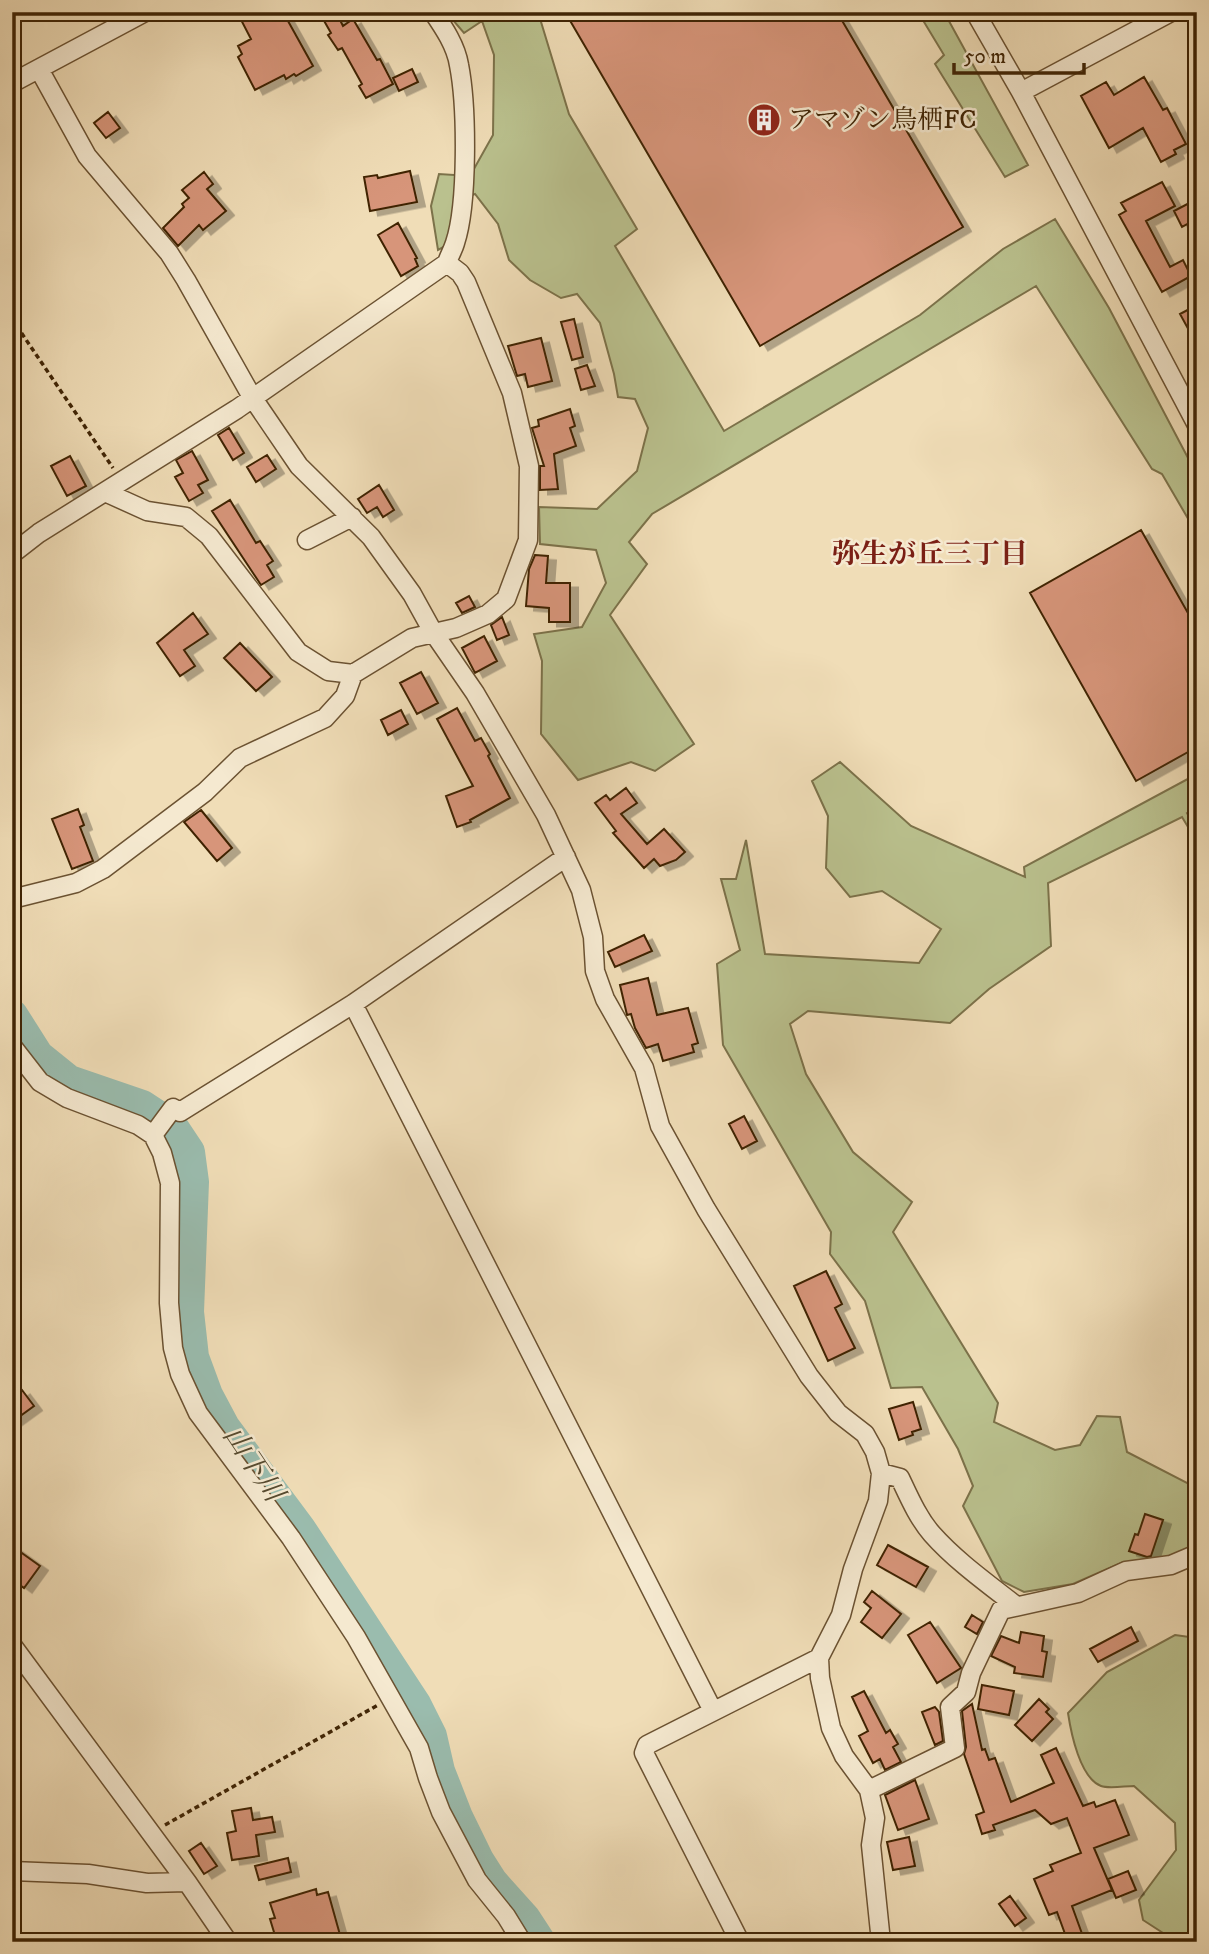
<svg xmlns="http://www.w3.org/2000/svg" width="1209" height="1954" viewBox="0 0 1209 1954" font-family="'IM FELL DW Pica','Noto Serif JP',serif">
<defs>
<filter id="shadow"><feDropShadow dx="8" dy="4.5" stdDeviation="0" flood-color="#0004"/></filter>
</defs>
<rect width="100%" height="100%" fill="#f0ddb7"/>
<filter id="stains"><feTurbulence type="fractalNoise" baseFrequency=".00286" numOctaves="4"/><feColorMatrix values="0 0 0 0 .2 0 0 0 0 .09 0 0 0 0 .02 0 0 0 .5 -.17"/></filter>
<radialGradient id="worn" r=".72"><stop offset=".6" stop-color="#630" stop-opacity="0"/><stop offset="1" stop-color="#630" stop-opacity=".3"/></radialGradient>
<path fill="#bac18e" stroke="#7c724a" stroke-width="2" d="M446,12H538L569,114L637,229L615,246L724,431L920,315L1003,249L1055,219L1109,308L1197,475V534L1162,474L1152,469L1036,286L652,514L629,542L647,564L610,615L694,744L655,771L631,762L578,780L541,734L542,661L534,634L582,627L606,583L596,550L540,544L539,507L597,509L637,471L648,428L635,399L618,397L614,374L600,323L577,294L561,298L530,280L509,260L498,224L475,194L458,200L451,243L438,250L431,206L439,174L470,176L493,135L494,55L482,21L464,33Z
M918,12H944L1028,165L1005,177L935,64L944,55Z
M840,762L911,826L1025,877L1024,867L1197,774V807L1187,813L1197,831V842L1182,817L1048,883L1051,946L989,989L950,1023L808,1011L790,1024L806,1074L853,1152L912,1202L893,1232L998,1403L994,1422L1055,1450L1080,1445L1097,1416L1120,1417L1127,1452L1197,1488V1547L1163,1562H1123L1073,1584L1024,1592L1002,1581L963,1506L973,1486L958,1449L922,1387L891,1388L865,1301L830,1254L831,1232L723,1045L717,964L740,950L721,879H736L746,840L765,954L919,963L941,929L882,891L850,897L826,868L828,816L812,781Z
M1175,1635L1197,1638V1942H1177L1143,1920L1139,1900L1176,1850L1175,1823L1134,1786C1125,1786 1109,1789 1101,1786C1080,1778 1071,1733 1068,1713L1107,1672Z"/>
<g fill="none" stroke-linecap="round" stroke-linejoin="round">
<path stroke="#9abcae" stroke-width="32" d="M12,1015L38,1056L69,1081L142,1106L171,1125L189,1152L193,1182L188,1312L193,1357L207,1395L224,1427L300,1529L415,1704L431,1736L439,1771L457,1817L478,1860L492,1882L525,1919L540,1942"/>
</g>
<path fill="#d7957a" stroke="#3f2405" stroke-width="2" filter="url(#shadow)" d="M237,12H283L313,66L296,76L294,74L286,79L284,75L255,90L238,57L242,54L238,46L251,39Z
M319,12H336L343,26L353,19L377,60L380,59L393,84L366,98L359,86L362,84L342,48L338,50L328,35L331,33Z
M565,12H837L963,227L760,346Z
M412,69L418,82L399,91L393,78Z
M1144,77L1163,110L1167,108L1186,144L1174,150L1176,154L1161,162L1143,128L1109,148L1081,96L1106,82L1114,95Z
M108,112L120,128L106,138L94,123Z
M410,171L417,202L370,211L364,177L377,175L378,178Z
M204,172L213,184L207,189L226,211L203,230L199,225L178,246L163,228L184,207L182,204L189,198L182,190Z
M1162,182L1175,206L1146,221L1170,267L1183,260L1191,276L1162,292L1119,215L1126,211L1121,203Z
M1197,199V219L1182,227L1174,211Z
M398,223L417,258L415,259L418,266L401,276L378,235Z
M1197,305V345L1180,314Z
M574,319L583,357L572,360L561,322Z
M541,338L552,381L528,387L525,374L517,376L508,346Z
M587,365L595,386L581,390L575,369Z
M570,409L575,426L570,428L576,446L554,454L558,489L540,490V466H544L532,428L539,426L538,420Z
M229,428L244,453L233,460L218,435Z
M192,451L208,480L198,485L203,493L189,501L175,477L183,473L176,460Z
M267,455L276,469L256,482L247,467Z
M70,456L86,486L67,496L51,466Z
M379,485L394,510L383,517L377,507L367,513L358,499Z
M230,500L256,543L260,541L273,561L267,565L274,577L261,585L212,511Z
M1141,530L1197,629V747L1136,781L1030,593Z
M535,555L548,556L546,583H570V622H549V608L526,606L529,569Z
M469,596L475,607L462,613L456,603Z
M193,613L208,634L184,650L195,666L180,676L157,643Z
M502,617L509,635L497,640L491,625Z
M484,636L497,661L475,673L462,648Z
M240,643L272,677L256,691L224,658Z
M421,672L438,703L417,714L400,683Z
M457,708L475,741L481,738L490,754L488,756L510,798L470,820L471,822L457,827L446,796L473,786L437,719Z
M401,710L408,724L388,735L381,720Z
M626,788L637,803L621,814L647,844L664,829L685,852L676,860L660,866L654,859L644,868L613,833L616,831L595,803L606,795L610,800Z
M78,809L84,825L80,827L93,861L72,869L52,819Z
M201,810L232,848L217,861L184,822Z
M644,935L652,951L615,967L608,952Z
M648,978L657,1015L688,1008L698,1043L692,1045L694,1052L663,1061L658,1044L646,1048L635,1028L631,1014L627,1015L620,985Z
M744,1116L757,1141L742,1149L729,1124Z
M826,1271L842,1304L835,1308L855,1348L828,1361L794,1286Z
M22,1390L34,1406L12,1422V1397Z
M913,1402L921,1429L912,1432L913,1435L899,1440L889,1409Z
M1145,1514L1163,1520L1151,1556L1147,1557L1129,1551L1135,1534L1138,1535Z
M888,1545L928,1567L916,1587L877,1565Z
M12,1546L40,1566L24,1588L12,1579Z
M872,1591L901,1614L882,1638L861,1622L871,1608L864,1602Z
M972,1615L983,1622L977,1634L965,1627Z
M930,1622L961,1668L937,1683L908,1635Z
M1131,1627L1138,1641L1098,1662L1090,1649Z
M1021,1632L1044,1636L1042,1651L1047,1652L1043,1677L1014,1673L1015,1667L991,1656L1001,1636L1019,1643Z
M982,1685L1014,1691L1009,1715L978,1709Z
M864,1691L886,1733L890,1730L898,1744L893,1747L901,1762L885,1770L880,1759L873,1763L859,1736L868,1731L852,1697Z
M1039,1699L1049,1709L1046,1712L1053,1719L1032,1741L1015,1725Z
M972,1704L982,1750L985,1749L989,1760L995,1758L1011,1802L1054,1783L1041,1755L1056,1748L1083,1806L1094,1802L1096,1807L1115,1800L1129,1835L1094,1848L1112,1890L1072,1906L1085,1942H1068L1057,1912L1049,1915L1034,1879L1053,1871L1050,1865L1081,1853L1067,1818L1051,1824L1035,1810L993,1825L995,1830L982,1834L976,1815L984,1812L964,1754L966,1747L962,1711Z
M935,1707L939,1712L943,1741L935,1745L922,1712Z
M915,1780L929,1819L898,1830L885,1795Z
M251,1808L253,1820L272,1817L275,1832L256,1835L259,1856L232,1860L227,1833L236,1831L232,1811Z
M909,1837L915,1866L893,1870L887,1842Z
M201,1843L217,1866L204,1874L189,1851Z
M288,1858L291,1872L259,1880L255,1866Z
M1128,1871L1136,1890L1116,1898L1108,1879Z
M316,1889L317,1895L328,1892L342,1942H277L270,1919L275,1918L270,1903Z
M1010,1896L1026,1918L1015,1926L999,1904Z"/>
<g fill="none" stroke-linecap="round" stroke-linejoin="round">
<defs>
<path id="minor" d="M975,12L1021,92L1197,425
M39,69L87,156L169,253L186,280L252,397L299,466L371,537L412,594L433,632L475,693L546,815L581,890L593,937L595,971L605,999L644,1068L660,1126L706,1209L809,1376L838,1413L865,1434L875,1452L881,1473L878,1501L853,1569L841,1615L819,1658L820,1678L831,1728L844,1756L869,1790L875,1818L871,1845L881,1942
M12,83L145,12
M1021,92L1171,12
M105,492L147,511L186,517L209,536L298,652L328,671L353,674L412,638L456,628L488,614L506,599L528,540L529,466L512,393L466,282L460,273L447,263
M307,540L352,517
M12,554L39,533L237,409L447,263C449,256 453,250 455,243C468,204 467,106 459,65C456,46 444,28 433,12
M12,899L76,883L103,869L205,792L240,758L325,718L345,696L353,674
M353,1004L713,1711
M12,1046L40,1082L67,1098L138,1125L153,1135L162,1153L170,1183L169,1303L173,1348L180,1374L198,1413L291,1538L356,1637L419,1748L428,1778L441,1812L477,1880L506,1916L522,1942
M153,1135L173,1108L180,1112L353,1004L566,857
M881,1473L900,1478C909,1497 918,1518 932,1534C956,1561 987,1583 1015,1605
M12,1645L187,1882L228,1942
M869,1790L955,1748L950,1707L966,1692L971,1673L1001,1610L1078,1593L1126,1571L1171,1565L1197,1554
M12,1871L88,1874L147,1883L187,1882
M740,1942L644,1753L647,1745L819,1658"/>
</defs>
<use href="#minor" stroke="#6b5232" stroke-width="21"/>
<path stroke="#3f2405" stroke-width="3.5" stroke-dasharray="5 3.5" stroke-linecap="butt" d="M12,319L113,468
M165,1825L378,1705"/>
<use href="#minor" stroke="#f5e9d0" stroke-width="18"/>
</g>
<defs>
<symbol id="building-disc" viewBox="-11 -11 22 22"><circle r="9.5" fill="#8f2418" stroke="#f5e9d0"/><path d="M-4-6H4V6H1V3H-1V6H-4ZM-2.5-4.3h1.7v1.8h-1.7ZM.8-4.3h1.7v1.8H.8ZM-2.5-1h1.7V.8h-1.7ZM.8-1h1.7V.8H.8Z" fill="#fff"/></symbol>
</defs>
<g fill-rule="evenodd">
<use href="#building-disc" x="745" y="101" width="38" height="38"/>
</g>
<g text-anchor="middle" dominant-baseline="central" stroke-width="5" stroke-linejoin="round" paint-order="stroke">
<g font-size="26" fill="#3f2405" stroke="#f5e9d0" text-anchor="start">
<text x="788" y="120">アマゾン鳥栖FC</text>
</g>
<g font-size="28" font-weight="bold" fill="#7a1f14" stroke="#f5e9d0">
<text x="930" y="554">弥生が丘三丁目</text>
</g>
<g font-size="28" font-style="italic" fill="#564a2f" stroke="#f5e9d0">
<text transform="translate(253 1464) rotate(56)">山下川</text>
</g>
</g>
<rect width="1209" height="1954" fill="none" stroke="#f0ddb7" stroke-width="42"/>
<rect x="14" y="14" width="1181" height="1926" fill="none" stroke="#3f2405" stroke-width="3.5"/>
<rect x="21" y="21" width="1167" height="1912" fill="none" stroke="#3f2405" stroke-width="2"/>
<path d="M954 63v10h130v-10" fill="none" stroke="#3f2405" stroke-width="3.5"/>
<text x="964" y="63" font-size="21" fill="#3f2405" stroke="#f5e9d0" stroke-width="5" paint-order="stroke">50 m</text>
<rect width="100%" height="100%" filter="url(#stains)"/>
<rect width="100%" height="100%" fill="url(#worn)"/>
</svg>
